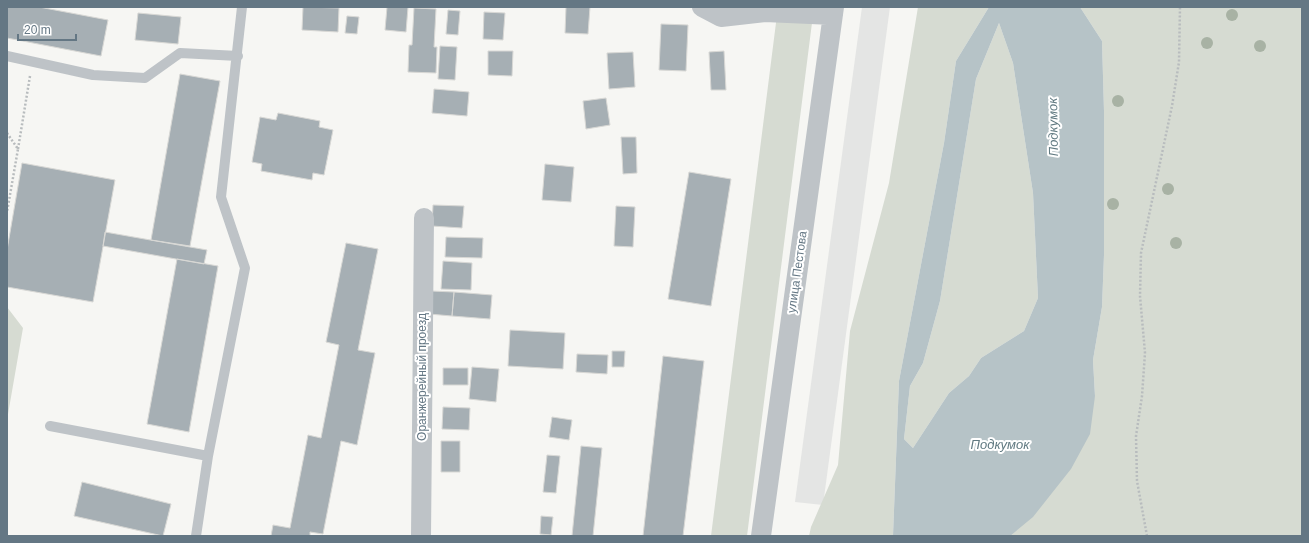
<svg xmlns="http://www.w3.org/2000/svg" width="1309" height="543" viewBox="0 0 1309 543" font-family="Helvetica,sans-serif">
<rect width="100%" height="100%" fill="#f6f6f3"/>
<path fill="#e4e5e4" d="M862,7H890L823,505L795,502Z"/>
<path fill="#d6dbd2" d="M778,7H814L747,536H711Z
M918,7H989L956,61L944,143L899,381L893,536H809L811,527L838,465L850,331L889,183Z
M1080,7H1302V536H1010L1095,396L1093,360L1102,307L1104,255V111L1102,41Z
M999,23L1013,63L1033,193L1038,298L1024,331L981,358L969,376L949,393L913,448L904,439L910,386L923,363L940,301L976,79Z
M7,307L23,328L7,420Z"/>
<path fill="#b6c3c7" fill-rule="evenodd" d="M989,7H1080L1102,41L1104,111V255L1102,307L1093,360L1095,396L1090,434L1071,469L1033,517L1010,536H893L899,381L944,143L956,61ZM999,23L1013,63L1033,193L1038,298L1024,331L981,358L969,376L949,393L913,448L904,439L910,386L923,363L940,301L976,79Z"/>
<path fill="#a6afb4" stroke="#d8d8d5" d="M7,7H39L108,20L101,56L7,38Z
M303,7L339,8L338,32L302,30Z
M387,7H408L406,32L385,30Z
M566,7H590L588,34L565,33Z
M414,8L436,9L434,47H437L436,73L408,72L409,45H412Z
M448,10L460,11L458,35L446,34Z
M484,12L505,13L503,40L483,39Z
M138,13L181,17L178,44L135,40Z
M347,16L359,17L357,34L345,33Z
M661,24L688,25L686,71L659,70Z
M440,46L457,47L455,80L438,79Z
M488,51H513L512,76L488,75Z
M724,51L726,90H711L709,52Z
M633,52L635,87L609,89L607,53Z
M180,74L220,81L190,246L151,240Z
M434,89L469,92L467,116L432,113Z
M606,98L610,125L586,129L583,101Z
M278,113L320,121L319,127L333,130L324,175L313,173L312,180L261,171L262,164L252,162L260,117L276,120Z
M621,137H636L637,173L623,174Z
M22,163L115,180L93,302L7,287V250Z
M545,164L574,167L571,202L542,200Z
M689,172L731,179L711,306L668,299Z
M433,205L464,206L462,228L432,226Z
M616,206L635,207L633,247L614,246Z
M105,232L207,250L204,264L103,246Z
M446,237L483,238L482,258L445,257Z
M346,243L378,249L358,350L375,353L357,445L341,441L323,534L310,532V536H271L273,525L290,528L308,435L321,438L339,345L326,342Z
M177,259L218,266L189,432L147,424Z
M443,261L472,263L471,290L441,289Z
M431,291L454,292L452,316L429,314Z
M454,292L492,295L490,319L452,316Z
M510,330L565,333L563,369L508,366Z
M612,351H625L624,367H612Z
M577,354L608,355L607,374L576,372Z
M663,356L704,361L683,536H643Z
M472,367L499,369L496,402L469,399Z
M443,368H468V385H443Z
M443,407L470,408L469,430L442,429Z
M552,417L572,420L569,440L549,437Z
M441,441H460V472H441Z
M581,446L602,448L593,536H572Z
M547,455L560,456L556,493L543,492Z
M82,482L171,504L163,536L74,516Z
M541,516L553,517L551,535L540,534Z"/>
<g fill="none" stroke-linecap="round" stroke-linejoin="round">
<path stroke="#b8bcbe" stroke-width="2.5" stroke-dasharray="2 2" stroke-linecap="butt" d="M7,133L18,149L7,212
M18,149L30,76
M1147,536L1137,481L1136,436L1142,396L1145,353L1140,296L1141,253L1172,106L1179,62L1180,7"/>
<path stroke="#bec3c7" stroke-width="10" d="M7,56L93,75L145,78L180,53L238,56
M50,426L208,456
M196,536L208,456L245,268L221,197L242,7"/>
<path stroke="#bec3c7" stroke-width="20" d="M702,7L721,17L765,12L833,15
M421,536L424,218
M761,536L834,7"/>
</g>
<g fill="#a8b2a4">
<circle cx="1232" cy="15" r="6"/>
<circle cx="1207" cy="43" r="6"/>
<circle cx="1260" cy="46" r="6"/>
<circle cx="1118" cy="101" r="6"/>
<circle cx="1168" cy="189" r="6"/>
<circle cx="1113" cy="204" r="6"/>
<circle cx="1176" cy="243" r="6"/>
</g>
<g text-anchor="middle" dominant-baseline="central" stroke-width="4" stroke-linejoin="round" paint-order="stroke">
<g font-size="12" fill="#647784" stroke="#fff">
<text transform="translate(797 272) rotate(-82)">улица Пестова</text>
<text transform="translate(422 377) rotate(-90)">Оранжерейный проезд</text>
</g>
<g font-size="13" font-style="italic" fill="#607981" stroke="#fff">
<text transform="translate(1053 127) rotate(-91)">Подкумок</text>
<text x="1000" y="444">Подкумок</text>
</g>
</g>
<rect width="1309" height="543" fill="none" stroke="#647784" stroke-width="16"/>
<path d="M18 34v6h58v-6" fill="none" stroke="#647784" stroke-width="2"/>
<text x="24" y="34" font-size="12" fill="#647784" stroke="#ffffff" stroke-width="3" paint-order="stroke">20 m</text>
</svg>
